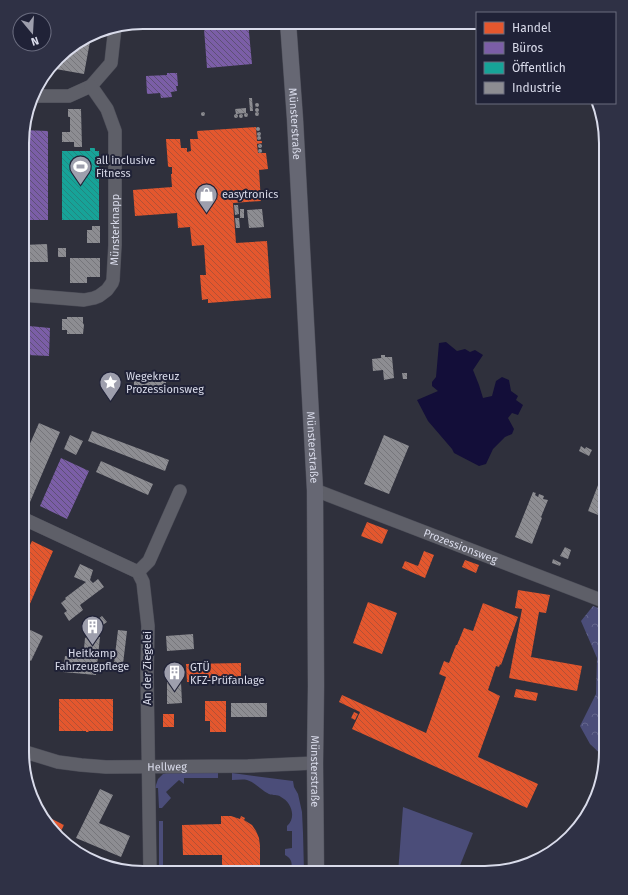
<svg xmlns="http://www.w3.org/2000/svg" width="628" height="895" viewBox="0 0 628 895" font-family="'Fira Sans',sans-serif">
<defs>
<pattern id="forest-crowns" width="20" height="18" patternUnits="userSpaceOnUse"><rect width="20" height="18" fill="#4b4d79"/><path d="M2 6a3 3 0 1 1 6 0M12 15a3 3 0 1 1 6 0" fill="none" stroke="#64668c"/></pattern>
<pattern id="shops-back-hatch" width="6" height="6" patternUnits="userSpaceOnUse"><rect width="6" height="6" fill="#e4572e"/><path d="M-1 5l2 2M0 0l6 6M5-1l2 2" fill="none" stroke="#b35135"/></pattern>
<pattern id="offices-back-hatch" width="6" height="6" patternUnits="userSpaceOnUse"><rect width="6" height="6" fill="#7b5ea7"/><path d="M-1 5l2 2M0 0l6 6M5-1l2 2" fill="none" stroke="#5e5076"/></pattern>
<pattern id="public-back-hatch" width="6" height="6" patternUnits="userSpaceOnUse"><rect width="6" height="6" fill="#17a398"/><path d="M-1 5l2 2M0 0l6 6M5-1l2 2" fill="none" stroke="#24867f"/></pattern>
<pattern id="industry-back-hatch" width="6" height="6" patternUnits="userSpaceOnUse"><rect width="6" height="6" fill="#8d8d92"/><path d="M-1 5l2 2M0 0l6 6M5-1l2 2" fill="none" stroke="#76767b"/></pattern>
</defs>
<rect width="100%" height="100%" fill="#2f303c"/>
<path fill="#4b4d79" d="M218,771V778H184V784L179,780L166,792L171,798L162,808H159L158,788H155L158,779L163,774L170,772Z
M232,773L293,781L294,787L298,794L302,812L303,833L304,872H289C293,866 293,859 285,855V849L292,848V831H287V826C297,817 291,802 281,797C277,794 273,796 269,794C261,790 256,783 247,780C243,779 237,780 232,780Z
M403,807L473,833L457,873H398Z
M159,821H163V872H159Z"/>
<path fill="url(#forest-crowns)" d="M593,606L606,611V759L590,744L580,726L596,694L597,658L581,621Z"/>
<path fill="#130e39" d="M446,342L457,351L465,349L470,352L475,350L483,355L473,370L479,385L483,398L492,396L496,381L502,377L509,380L511,391L518,396L516,400L523,405L518,415L512,413L508,418L514,429L512,434L505,437L493,449L486,464L479,466L454,453L452,449L428,421L417,400L438,391L432,386V382L436,377L439,343Z"/>
<path fill="url(#shops-back-hatch)" d="M256,127L257,141H262V143L257,144L258,153H266L268,169L259,170L261,201L233,203L236,243L267,241L271,298L208,303V299L202,300L200,275H206L204,245L192,246L190,227L178,228L177,213L135,216L133,190L172,187L171,174H172V167H169L168,166L166,139H180L181,148H187V152L191,151L190,139H198L197,131Z
M367,522L388,530L382,544L361,536Z
M32,541L53,551L29,606L22,602V562Z
M424,551L434,555L425,578L402,568L405,561L418,566Z
M465,560L479,565L476,573L462,567Z
M518,590L550,595L546,613L539,612L531,657L582,666L577,691L509,678L522,609L515,608Z
M368,602L397,613L382,654L353,643Z
M483,603L518,617L501,665L500,664L499,667L496,666L488,690L500,696L478,757L538,784L527,808L352,729L360,712L339,702L342,695L426,733L446,677L439,674L444,661L449,663L456,645H457L464,628L473,631Z
M241,663V681L187,682L186,664Z
M516,689L538,693L536,701L514,697Z
M59,699H113V731H89L88,732H86V731H59Z
M205,701H226V732H210V721H205Z
M354,712L358,714L355,720L351,718Z
M163,714H174V727H163Z
M42,814L64,825L59,835L47,821Z
M221,816H231L240,819L241,816L245,818L244,820L252,825L256,831L259,838L260,846V872H222V855H183L182,825L221,824Z"/>
<path fill="url(#offices-back-hatch)" d="M191,22H248L252,64L207,68L204,29L192,30Z
M167,73H177L178,86H176L177,91L171,92L172,97L161,98L160,93L147,94L146,76L167,75Z
M23,130L48,131V220H23Z
M29,326L50,328L49,356L27,355Z
M61,458L89,471L67,519L40,506Z"/>
<path fill="url(#public-back-hatch)" d="M90,148H95V151H99V220H62V151H90Z"/>
<path fill="url(#industry-back-hatch)" d="M91,36L84,74L50,68L63,52Z
M249,98H252L253,111H250Z
M255 105a2 2 0 1 1 4 0a2 2 0 1 1-4 0Z
M255 110a2 2 0 1 1 4 0a2 2 0 1 1-4 0Z
M246,108V113L236,114L235,109Z
M68,109H81L82,147H74V142H62V132H70V117H68Z
M201 114a2 2 0 1 1 4 0a2 2 0 1 1-4 0Z
M255 114a2 2 0 1 1 4 0a2 2 0 1 1-4 0Z
M244 115a2 2 0 1 1 4 0a2 2 0 1 1-4 0Z
M234 116a2 2 0 1 1 4 0a2 2 0 1 1-4 0Z
M239 116a2 2 0 1 1 4 0a2 2 0 1 1-4 0Z
M256 129a2 2 0 1 1 4 0a2 2 0 1 1-4 0Z
M257 134a2 2 0 1 1 4 0a2 2 0 1 1-4 0Z
M257 138a2 2 0 1 1 4 0a2 2 0 1 1-4 0Z
M258 146a2 2 0 1 1 4 0a2 2 0 1 1-4 0Z
M258 151a2 2 0 1 1 4 0a2 2 0 1 1-4 0Z
M267,190L268,199H263V191Z
M234,205H238L239,214L235,215Z
M240,209H244V218H240Z
M262,209L264,227L249,228L247,210Z
M235,218H239L240,228H236Z
M92,226H100V243H87V230H92Z
M47,244L48,262H23V245Z
M58,248H66V257H58Z
M70,258H100V277H87V283H70Z
M67,317H83V323L84,325L83,334H67V330H62V319H67Z
M381,355H385V357H392L394,378L384,380L383,370L373,371L372,359L381,358Z
M402,373H407V379H403Z
M134,374H166V391H134Z
M39,423L60,432L30,502L22,499V462Z
M92,431L169,460L165,471L88,441Z
M70,435L83,441L76,455L64,449Z
M384,435L409,446L389,494L364,484Z
M581,446L585,449L586,447L592,450L589,456L579,451Z
M101,461L153,484L148,495L96,472Z
M600,480L606,483V518L588,511Z
M533,492L536,493L535,495L538,497L539,494L544,496L543,499L548,500L541,517L542,518L532,544L515,537Z
M565,547L571,550L568,559L560,556Z
M553,559L561,563L560,566L552,563Z
M80,564L93,570L90,580L93,583L98,579L104,587L80,605L83,610L69,621L64,613L67,611L61,603L66,599L65,598L86,582L74,577Z
M102,616L107,622L97,629L93,623Z
M22,626L43,636L31,661L22,657Z
M118,630L127,631L123,664L114,663Z
M193,634L194,649L167,651L166,636Z
M89,636L100,637L96,675L63,672L65,656L83,659L85,638Z
M167,682H181L182,703L167,704Z
M231,703H267V717H231Z
M100,789L113,795L99,823L130,836L121,857L76,838Z
M73,847L100,859L99,860L72,849Z
M163,868H171V872H163Z
M185,870H214V872H185Z"/>
<g fill="none" stroke-linecap="round" stroke-linejoin="round">
<defs>
<g id="minor">
<path d="M34,96H69L91,86L111,63L115,27"/>
<path id="s1" d="M23,295L84,300L94,298L99,296L107,290L112,283L113,280L115,245V131L107,109L91,86"/>
<path id="s2" d="M315,490L606,602"/>
<path d="M22,518L138,572L143,582L148,626L147,674L150,872"/>
<path d="M138,572L149,561L180,491"/>
<path id="s3" d="M22,751L58,762L81,765L106,767L248,766L315,763"/>
</g>
<g id="major">
<path id="s4" d="M288,22L295,119L315,490L316,686L315,763L316,873"/>
</g>
</defs>
<use href="#minor" stroke="#4b4c57" stroke-width="14"/>
<use href="#major" stroke="#4b4c57" stroke-width="17"/>
<use href="#minor" stroke="#5e5f68" stroke-width="13"/>
<use href="#major" stroke="#666773" stroke-width="16"/>
</g>
<defs>
<symbol id="stadium-pin" viewBox="-11 -11 22 30"><path d="M0 17L-7.5 6A9.5 9.5 0 1 1 7.5 6Z" fill="#9e9fad" stroke="#202237"/><path d="M0-5a6.5 5 0 1 0 0 10a6.5 5 0 1 0 0-10ZM-3.5-1.8h7v3.6h-7Z" fill="#fff"/></symbol>
<symbol id="shop-pin" viewBox="-11 -11 22 30"><path d="M0 17L-7.5 6A9.5 9.5 0 1 1 7.5 6Z" fill="#9e9fad" stroke="#202237"/><path d="M-5-2.5h2.3a2.7 3.5 0 0 1 5.4 0H5L5.5 6h-11ZM-1.5-2.5h3a1.5 2.3 0 0 0-3 0Z" fill="#fff"/></symbol>
<symbol id="sight-pin" viewBox="-11 -11 22 30"><path d="M0 17L-7.5 6A9.5 9.5 0 1 1 7.5 6Z" fill="#9e9fad" stroke="#202237"/><path d="M0-6L1.8-2.2L6-1.7L2.9 1.2L3.7 5.4L0 3.3L-3.7 5.4L-2.9 1.2L-6-1.7L-1.8-2.2Z" fill="#fff"/></symbol>
<symbol id="building-pin" viewBox="-11 -11 22 30"><path d="M0 17L-7.5 6A9.5 9.5 0 1 1 7.5 6Z" fill="#9e9fad" stroke="#202237"/><path d="M-4-6H4V6H1V3H-1V6H-4ZM-2.5-4.3h1.7v1.8h-1.7ZM.8-4.3h1.7v1.8H.8ZM-2.5-1h1.7V.8h-1.7ZM.8-1h1.7V.8H.8Z" fill="#fff"/></symbol>
</defs>
<g fill-rule="evenodd">
<use href="#stadium-pin" x="68" y="154" width="25" height="34"/>
<use href="#shop-pin" x="194" y="182" width="25" height="34"/>
<use href="#sight-pin" x="98" y="370" width="25" height="34"/>
<use href="#building-pin" x="80" y="614" width="25" height="34"/>
<use href="#building-pin" x="162" y="660" width="25" height="34"/>
</g>
<g text-anchor="middle" dominant-baseline="central" stroke-width="4" stroke-linejoin="round" paint-order="stroke">
<g font-size="11" fill="#d9dbea" stroke="#202237">
<text stroke="none"><textPath href="#s4" startOffset="102">Münsterstraße</textPath></text>
<text stroke="none"><textPath href="#s1" startOffset="149">Münsterknapp</textPath></text>
<text stroke="none"><textPath href="#s4" startOffset="426">Münsterstraße</textPath></text>
<text stroke="none"><textPath href="#s2" startOffset="156">Prozessionsweg</textPath></text>
<text transform="translate(147 668) rotate(-90)">An der Ziegelei</text>
<text stroke="none"><textPath href="#s3" startOffset="147">Hellweg</textPath></text>
<text stroke="none"><textPath href="#s4" startOffset="750">Münsterstraße</textPath></text>
</g>
<g font-size="11" fill="#d9dbea" stroke="#202237" text-anchor="start">
<text x="96" y="160">all inclusive<tspan x="96" dy="13">Fitness</tspan></text>
<text x="222" y="194">easytronics</text>
<text x="126" y="376">Wegekreuz<tspan x="126" dy="13">Prozessionsweg</tspan></text>
<text x="92" y="653" text-anchor="middle">Heitkamp<tspan x="92" dy="13">Fahrzeugpflege</tspan></text>
<text x="190" y="667">GTÜ<tspan x="190" dy="13">KFZ-Prüfanlage</tspan></text>
</g>
</g>
<path d="M0 0H628V895H0ZM143 29H485A114 114 0 0 1 599 143V752A114 114 0 0 1 485 866H143A114 114 0 0 1 29 752V143A114 114 0 0 1 143 29Z" fill="#2f3145" fill-rule="evenodd"/>
<path fill="none" stroke="#d9dbea" stroke-width="2" d="M143 29H485A114 114 0 0 1 599 143V752A114 114 0 0 1 485 866H143A114 114 0 0 1 29 752V143A114 114 0 0 1 143 29Z"/>
<rect x="476" y="12" width="140" height="92" fill="#202237" stroke="#6a6c7f"/>
<rect x="484" y="22" width="20" height="12" fill="#e4572e" stroke="#6a6c7f"/>
<text x="512" y="32" font-size="12" fill="#d9dbea">Handel</text>
<rect x="484" y="42" width="20" height="12" fill="#7b5ea7" stroke="#6a6c7f"/>
<text x="512" y="52" font-size="12" fill="#d9dbea">Büros</text>
<rect x="484" y="62" width="20" height="12" fill="#17a398" stroke="#6a6c7f"/>
<text x="512" y="72" font-size="12" fill="#d9dbea">Öffentlich</text>
<rect x="484" y="82" width="20" height="12" fill="#8d8d92" stroke="#6a6c7f"/>
<text x="512" y="92" font-size="12" fill="#d9dbea">Industrie</text>
<g transform="translate(32 32) rotate(162)"><circle r="19" fill="#202237" stroke="#6a6c7f"/>
<path d="M0-3L7 15L0 10L-7 15Z" fill="#9e9fad"/>
<text y="-6" font-size="11" font-weight="bold" text-anchor="middle" fill="#d9dbea">N</text>
</g>
</svg>
